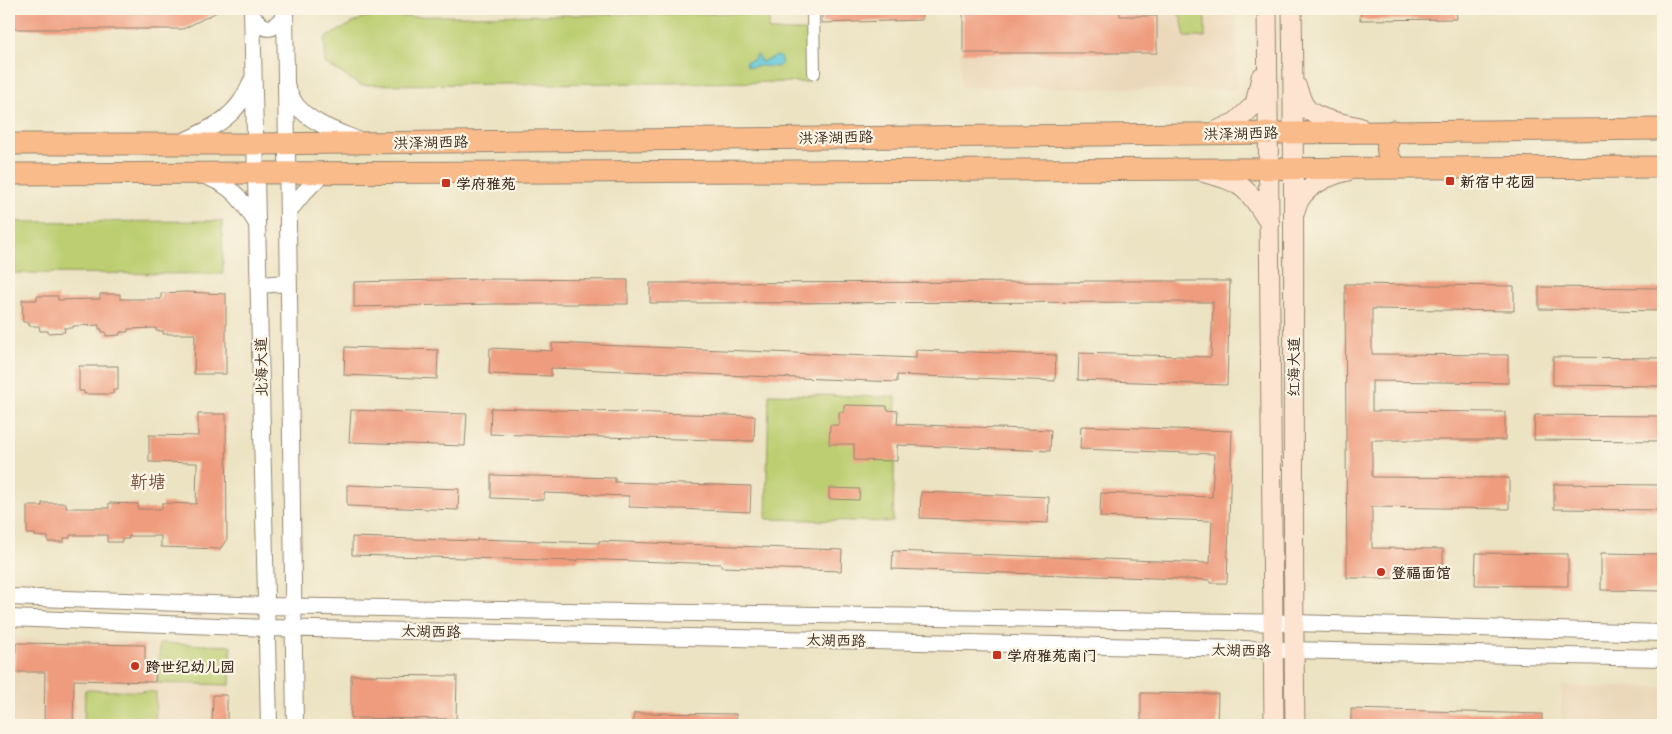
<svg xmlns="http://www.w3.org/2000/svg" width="1672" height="734" viewBox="0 0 1672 734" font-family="Delius,'LXGW WenKai TC',sans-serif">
<rect width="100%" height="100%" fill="#fcf5e5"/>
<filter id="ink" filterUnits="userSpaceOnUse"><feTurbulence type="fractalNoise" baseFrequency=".02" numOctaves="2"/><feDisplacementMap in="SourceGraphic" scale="10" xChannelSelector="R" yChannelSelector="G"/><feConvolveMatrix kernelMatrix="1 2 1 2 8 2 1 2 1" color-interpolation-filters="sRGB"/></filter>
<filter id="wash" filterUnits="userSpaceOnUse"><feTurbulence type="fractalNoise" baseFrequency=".0096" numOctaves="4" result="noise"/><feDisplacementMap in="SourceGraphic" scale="20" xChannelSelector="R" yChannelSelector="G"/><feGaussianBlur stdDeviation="1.12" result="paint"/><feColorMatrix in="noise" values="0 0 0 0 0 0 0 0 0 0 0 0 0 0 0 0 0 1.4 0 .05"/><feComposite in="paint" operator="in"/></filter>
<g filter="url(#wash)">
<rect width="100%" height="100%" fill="#ece3c3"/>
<path fill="#ebd8ba" d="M960,9H1236L1237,90L961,87Z
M9,637L231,646L230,725H9Z
M1562,686L1663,687V725H1561Z"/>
<path fill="#bcce71" stroke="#7c7c48" d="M1172,9H1205V37H1185L1181,17Z
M769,13V31H809V82L360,85L325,63V38L364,17Z
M222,221L223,274L9,273V222Z
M769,394L896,397L893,522L766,519Z
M160,643L231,646L230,685L158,683Z
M85,690L156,692L155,725H84Z"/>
<path fill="#5ec8d9" stroke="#4c797c" d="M758,55L761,62L777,56L780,57L782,63L778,67L760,66L750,67L747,66L746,61L754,60L755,56Z"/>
<g id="blocks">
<path fill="#ef9c7e" d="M9,9H223L183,29H9Z
M822,9H922V20L822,23Z
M963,9H1119L1120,16H1157V53H963Z
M1361,9H1456L1457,19L1360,20Z
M483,279L628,280V304H495L354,307V282Z
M1080,281H1230L1227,385L1078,380L1079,353L1211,357L1213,302L650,303V283L1080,282Z
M1345,284L1514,286V311L1372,309V354L1508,355V383L1372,381V411L1505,412V440H1372V477L1509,478V509L1372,507V548L1443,549V578H1347Z
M1539,287L1663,288V311L1539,309Z
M186,292L226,294V374H194L195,334H163V331H156V328L128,329V332H120V335L106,336V332H102V329H99V325L73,326V328H64L65,332L48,333V331H40L39,326H29V322H23L22,300H37V296H58V300L100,299V294H120V299H161V293Z
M552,343L916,358V350L1056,355L1055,381L897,375V382L551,368V376L489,374L490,348L552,351Z
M345,347L438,350L437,379L344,375Z
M1553,357L1663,358V386L1553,385Z
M79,366H118V390H113V394H84V391H79Z
M844,405L887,406V410L898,411L897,424L1051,430L1050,451L897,445V461L854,460V444H829L830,425H839V412H844Z
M491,408L755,416L754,441L490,434Z
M351,410L467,414L465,446L349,442Z
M198,414H226L227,539L220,549L161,547V536H129V539H122V542H107V535H70V538H64V542H48V537L35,536V534H27V506H42V503H66V508H109V503L138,504V509H162V503L196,504L197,463L149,462V435L198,436Z
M1535,415L1663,416V441L1534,440Z
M1081,426L1232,431L1227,583H1210V580L892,569L893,551L1210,563L1212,521L1100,517L1101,493L1212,497L1214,454L1080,449Z
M491,475L615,478V482L751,486L750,512L629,507V496L544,493V500L491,498Z
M1554,484L1663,485V510L1554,509Z
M347,485L459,489L458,510L347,506Z
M829,488L860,489L859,500L829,499Z
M921,492L1049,497L1048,523L920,518Z
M352,537L477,541V539L599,543V541L842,550L841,571L721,567V564L578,559V561L352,555Z
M1476,553L1568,554V586L1475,585Z
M1601,553L1663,554V591L1601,590Z
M16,643L145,645V661H156L155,682L74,680L73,725H44L45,672H15Z
M351,675L457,676L456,719L351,718Z
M1141,693L1218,694L1217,725H1141Z
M213,695H227V725H212Z
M1351,709L1542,714V725H1351Z
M634,713L736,714V725H633Z"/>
</g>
</g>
<g filter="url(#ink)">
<use href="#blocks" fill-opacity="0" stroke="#948670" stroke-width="1"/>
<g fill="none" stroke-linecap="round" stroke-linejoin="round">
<defs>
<path id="minor" d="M813,9L814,73"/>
<path id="tertiary" d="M252,9L269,725
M285,9L295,725
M252,16C267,33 272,31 285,15
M287,88C290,94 293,101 297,106C312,124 339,132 360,141
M182,142C214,127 238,117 251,82
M202,175C232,185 241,198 257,224
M288,214C298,197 310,185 325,173
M258,285L288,283
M9,597L267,606L1293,623L1663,633
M9,618L267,628L1663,658"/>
<path id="secondary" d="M1267,9L1274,725
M1292,9C1296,248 1291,486 1295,725
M1297,87C1299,93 1301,100 1304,105C1314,120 1343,123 1359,127
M1212,133L1236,122L1255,104L1261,77
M1205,173C1245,182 1249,191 1270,224
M1294,214C1296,209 1297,203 1300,199C1309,184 1331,175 1347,171"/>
<path id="primary" d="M1393,131C1385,144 1385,155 1396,167
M9,144H255L1663,129
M9,174C560,174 1112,168 1663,167"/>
</defs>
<use href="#minor" stroke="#948670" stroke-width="14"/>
<use href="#tertiary" stroke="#948670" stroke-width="18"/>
<use href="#secondary" stroke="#948670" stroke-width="21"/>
<use href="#primary" stroke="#948670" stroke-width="23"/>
<use href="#minor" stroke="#fff" stroke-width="12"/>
<use href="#tertiary" stroke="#fff" stroke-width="16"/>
<use href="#secondary" stroke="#fde4d1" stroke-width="19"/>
<use href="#primary" stroke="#fabb8b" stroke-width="21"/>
</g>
</g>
<g fill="#c8321e" stroke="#fcf5e5" stroke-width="2">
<rect x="1445" y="176" width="10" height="10" rx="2.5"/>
<rect x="441" y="178" width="10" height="10" rx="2.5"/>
<circle cx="1381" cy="572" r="5"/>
<rect x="992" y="650" width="10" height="10" rx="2.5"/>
<circle cx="135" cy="666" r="5"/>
</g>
<g text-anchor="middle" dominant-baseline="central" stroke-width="4.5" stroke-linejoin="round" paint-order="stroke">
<g font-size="15" fill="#3b2a1e" stroke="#fcf5e5">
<text transform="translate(1241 133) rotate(-1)">洪泽湖西路</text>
<text transform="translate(836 137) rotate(-1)">洪泽湖西路</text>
<text transform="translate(431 142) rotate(-1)">洪泽湖西路</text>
<text transform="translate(261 367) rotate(-91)">北海大道</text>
<text transform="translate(1293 367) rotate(-90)">红海大道</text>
<text transform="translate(431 631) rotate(1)">太湖西路</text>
<text transform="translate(836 640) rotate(1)">太湖西路</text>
<text transform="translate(1241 650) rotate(1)">太湖西路</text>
</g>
<g font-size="15" font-weight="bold" fill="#3b2a1e" stroke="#fcf5e5" text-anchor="start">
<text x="1460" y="181">新宿中花园</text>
<text x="456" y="183">学府雅苑</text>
<text x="1391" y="572">登福面馆</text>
<text x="1007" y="655">学府雅苑南门</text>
<text x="145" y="666">跨世纪幼儿园</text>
</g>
<g font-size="18" fill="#7a5240" stroke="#fcf5e5">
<text x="148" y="481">靳塘</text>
</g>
</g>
<rect width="1672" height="734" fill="none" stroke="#fcf5e5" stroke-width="30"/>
</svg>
